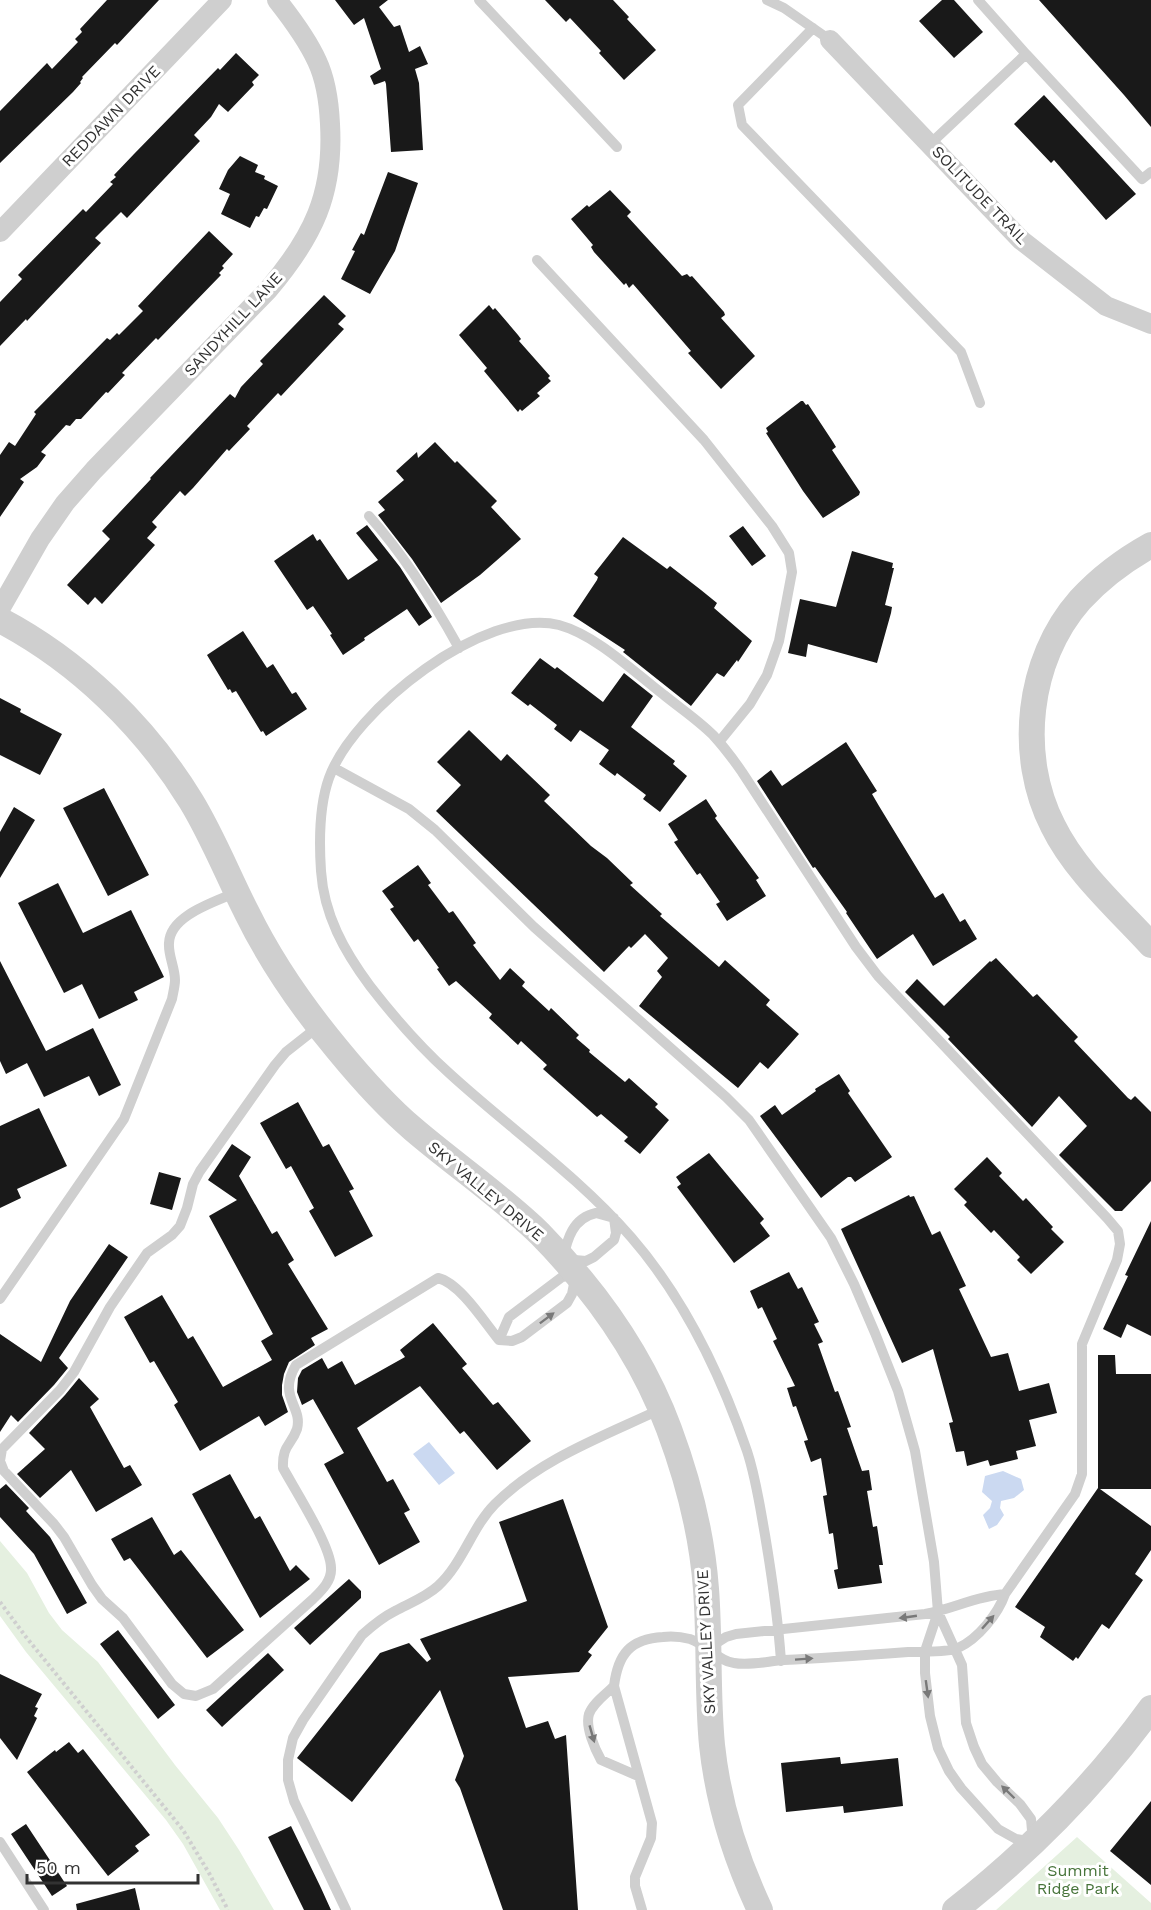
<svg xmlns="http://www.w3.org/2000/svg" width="1151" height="1910" viewBox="0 0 1151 1910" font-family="'Work Sans',sans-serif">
<rect width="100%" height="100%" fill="#fff"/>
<path fill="#e5f0e0" d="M0,1541L27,1573L49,1613L62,1630L98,1662L175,1765L218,1818L239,1850L274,1910H220L183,1844L166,1820L26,1652L0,1616Z
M1077,1837L1151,1903V1910H996Z"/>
<path fill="#cbd9f1" d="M429,1442L455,1473L439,1485L413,1454Z
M1003,1471L1021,1479L1024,1490L1014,1498L1001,1501L1000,1508L1004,1515L997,1525L989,1529L983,1515L990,1508L992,1501L982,1492L985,1476Z"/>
<path fill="#191919" d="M107,0H159L117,45L115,43L82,77L83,78L80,82L81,83L73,92L0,163V111L47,63L52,69L78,42L75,39L82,32L80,29Z
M335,0H388L379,7L394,27L400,25L409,52L420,46L428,64L415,69L419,83L423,150L391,152L386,84L385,81L374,85L370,76L381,69L364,18L354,25Z
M545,0H613L629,17L627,19L656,50L624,80L599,53L601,51L570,18L566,22Z
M942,0H954L983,32L954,58L919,21Z
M1039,0H1151V127L1124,95Z
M236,53L259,75L252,82L254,85L228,112L219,104L211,117L194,135L200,141L127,218L121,212L95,238L101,243L27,321L26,319L0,346V302L22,279L18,275L83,209L86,212L113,184L110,182L116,177L114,175L134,154L218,68L220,70Z
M1044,95L1136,194L1106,220L1054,160L1051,163L1014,124Z
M240,156L258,165L255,172L265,176L264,179L278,186L267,209L264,208L259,217L256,216L250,228L221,214L230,194L219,189L228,170Z
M388,172L418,183L395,251L370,294L341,279L355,251L352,250L361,233L364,235Z
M610,190L631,212L627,216L682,276L687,274L690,277L692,276L724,312L725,315L721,318L755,356L721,389L688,353L691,351L633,284L629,288L626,283L624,285L594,252L591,247L593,245L571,219L587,205L589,207Z
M209,231L233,254L222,266L224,268L219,273L221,275L158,340L156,338L122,373L125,375L108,393L106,392L81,419H76L70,426L66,425L41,452L46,455L37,467L20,479L24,482L0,517V455L9,442L15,446L36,414L34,412L107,338L110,340L117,333L119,335L143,311L138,306Z
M324,295L346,316L338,324L344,329L281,396L278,393L247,426L250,429L229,451L227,449L193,488L185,496L180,491L152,522L157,527L147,538L155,545L102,604L95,597L88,605L67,585L110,539L102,531L151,479L150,478L230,394L235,398L241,387L263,364L260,361Z
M489,305L493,310L495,308L518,335L521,339L519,341L550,376L548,378L551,381L537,393L540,396L522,411L520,409L518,412L494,383L484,371L487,368L459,335Z
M801,401H803L806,405L808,404L833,442L836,447L832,450L860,492L859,495L823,518L803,491L766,433L768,432L766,428Z
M435,442L455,463L457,461L497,501L491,507L521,539L480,575L441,603L412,559L378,515L385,510L378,502L404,480L396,471L417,452L418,458Z
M367,525L400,567L432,617L419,626L407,609L364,638L365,640L343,655L330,635L332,634L313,606L307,610L274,561L313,534L317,541L320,539L348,580L378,560L356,533Z
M743,526L766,556L752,566L729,536Z
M623,537L667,569L670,566L701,590L717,603L714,608L752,641L738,662L737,660L724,677L717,673L691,706L623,652L625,650L573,616L597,580L598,577L594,574Z
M852,551L893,563L892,568H894L885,605L892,607L891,613L877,663L808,644L806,657L788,653L800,599L836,607Z
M243,631L267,668L273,664L292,694L296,692L307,709L266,736L263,731L261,732L236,691L232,693L230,689L228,690L207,655Z
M540,658L555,669L557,667L603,702L624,673L653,696L631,727L675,761L673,764L687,776L660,812L643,799L646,795L617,773L615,776L599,764L609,750L580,730L571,742L554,729L557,725L530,704L528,706L511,693Z
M0,698L21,709L20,712L62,734L40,775L0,755Z
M469,730L501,761L507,754L550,795L544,801L591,846L607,858L633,883L630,885L662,914L660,916L719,967L725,960L770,1000L766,1005L799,1034L768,1069L760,1062L738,1088L639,1006L662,977L657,971L668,958L645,934L631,948L629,946L604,972L436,811L461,785L437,762Z
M846,742L877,791L872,794L879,806L935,898L943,893L960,922L965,919L977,939L933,966L913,934L877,959L846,913L847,912L815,867L813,868L757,781L771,770L782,786Z
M104,788L149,875L108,896L63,808Z
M706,799L717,816L715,818L759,878L756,880L766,896L727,921L716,904L720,902L700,873L697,875L674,842L678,840L668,824Z
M14,807L35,820L0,878V832Z
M418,865L431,883L428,885L449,913L453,911L476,943L473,945L500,980L510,968L525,982L522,986L549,1011L551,1008L579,1035L576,1038L590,1050L589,1052L625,1082L629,1078L658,1104L655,1107L669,1120L640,1154L624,1141L628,1137L601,1114L597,1117L543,1069L547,1065L521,1041L518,1045L489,1018L492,1014L456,981L449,986L437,969L439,968L418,939L414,942L390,909L394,907L382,891Z
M58,883L83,933L131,910L164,977L134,992L138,1000L99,1019L82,984L64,993L18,903Z
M996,958L1033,997L1037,994L1078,1037L1074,1041L1128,1098L1131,1100L1135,1096L1151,1112V1181L1122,1211H1115L1059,1155L1087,1126L1059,1096L1032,1127L948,1039L950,1037L905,992L917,979L944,1006L990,961L991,962Z
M0,961L46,1051L93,1028L121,1085L99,1096L89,1076L44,1097L27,1063L6,1074L0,1061Z
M839,1074L850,1091L848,1093L892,1157L855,1182L851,1177H848L821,1198L760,1116L775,1105L782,1115L816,1091L815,1089Z
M298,1102L323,1147L329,1144L354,1189L349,1191L373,1236L335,1257L309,1211L314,1208L291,1166L286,1169L260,1123Z
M39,1108L67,1166L17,1189L21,1198L0,1208V1126Z
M232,1144L251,1157L239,1176L272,1234L277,1231L294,1260L288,1264L328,1329L311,1338L315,1345L289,1362L284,1374L282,1385V1395L288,1412L265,1426L259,1416L200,1451L174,1405L178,1402L154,1361L150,1363L124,1317L162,1295L188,1339L193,1336L223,1387L272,1360L261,1341L273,1334L209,1216L237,1200L208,1180Z
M709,1153L764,1219L760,1223L770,1236L734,1263L677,1187L681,1184L676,1177Z
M987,1157L1002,1173L999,1176L1023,1201L1026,1198L1053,1227L1051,1229L1064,1242L1031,1274L1017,1260L1020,1257L994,1230L991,1233L964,1205L967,1202L954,1189Z
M159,1172L181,1178L172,1210L150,1204Z
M909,1195L910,1197L914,1196L932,1235L940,1231L966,1286L959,1289L991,1357L1008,1353L1019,1391L1049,1383L1057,1413L1029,1420L1036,1446L1016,1451L1018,1459L990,1466L988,1460L967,1466L964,1451L956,1452L949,1423L953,1422L933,1349L902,1363L841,1229Z
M1151,1221V1336L1127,1324L1121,1338L1103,1329L1128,1276L1125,1275Z
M109,1244L128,1257L59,1358L68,1368L54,1385L18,1422L11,1415L0,1432V1334L41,1362L70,1301Z
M789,1272L798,1289L802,1287L819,1322L814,1324L823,1342L818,1344L835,1392L838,1391L851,1427L847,1428L862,1471L869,1470L872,1490L867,1491L873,1527L877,1526L883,1565H879L882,1583L838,1589L834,1570L838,1569L833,1533L829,1534L823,1496L827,1495L821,1458L811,1462L804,1441L808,1440L796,1406L793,1407L787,1388L795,1386L773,1341L777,1339L762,1307L758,1309L750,1291Z
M433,1323L467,1364L462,1368L493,1405L498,1402L531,1441L497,1470L464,1431L460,1434L420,1386L357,1428L387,1482L393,1479L410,1510L404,1513L420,1542L379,1565L324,1464L344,1453L313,1399L302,1405L297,1392L298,1378L302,1370L322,1358L328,1369L342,1361L355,1385L405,1357L400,1350Z
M1098,1355H1115L1116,1374H1151V1489H1100L1151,1526V1550L1135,1574L1143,1580L1109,1629L1102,1624L1078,1659L1076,1657L1073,1661L1040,1637L1045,1627L1015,1607L1098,1488Z
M79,1378L99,1399L90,1407L124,1468L130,1465L142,1485L96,1512L71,1470L40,1498L17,1474L45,1449L29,1433L65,1395Z
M230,1474L255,1519L260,1516L290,1571L296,1565L310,1579L260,1618L192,1494Z
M6,1484L29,1508L26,1511L50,1537L87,1603L67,1614L34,1554L0,1517V1489Z
M563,1499L608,1627L588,1652L592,1655L579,1672L508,1677L526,1728L548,1721L555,1739L566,1735L578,1910H503L460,1788L455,1780L464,1756L440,1690L352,1802L297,1758L380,1653L409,1643L427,1662L431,1659L420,1639L527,1601L499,1522Z
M152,1517L174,1555L181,1550L244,1630L207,1658L130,1558L124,1561L111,1539Z
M349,1579L361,1591V1598L310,1645L294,1628Z
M118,1630L175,1705L158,1719L100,1644Z
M268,1653L284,1670L222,1727L206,1710Z
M0,1674L42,1694L35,1707L38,1708L34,1716L37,1718L17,1760L0,1738Z
M69,1742L78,1753L83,1749L150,1835L135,1846L139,1851L108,1876L27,1772L55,1750L56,1752Z
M840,1757L841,1764L898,1758L903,1806L844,1813L843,1806L786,1812L781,1763Z
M1151,1801V1885L1110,1851Z
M26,1824L67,1886L52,1896L11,1834Z
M291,1826L321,1888L331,1910H304L268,1837Z
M135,1888L140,1910H77L76,1904Z"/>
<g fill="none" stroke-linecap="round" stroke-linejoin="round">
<path stroke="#cfcfcf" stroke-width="4" stroke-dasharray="3 3" stroke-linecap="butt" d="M0,1602L26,1637L183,1830L209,1873L228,1910"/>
<path stroke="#cfcfcf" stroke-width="10" d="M479,0L617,147
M767,0L784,8L830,40
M813,28L738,105L742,125L961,352L980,403
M1026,54L1142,179L1151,172
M930,144L1026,54L978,0
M537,260L704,440L772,526L789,553L792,572L779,641L767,675L750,704L719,742
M369,516C405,556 433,601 459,648
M334,768L409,809L435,830L534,927L726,1097L749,1120L831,1238L854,1284L875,1333L898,1391L915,1451L934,1562L938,1612L962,1665L966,1723L974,1747L982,1764L997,1782L1020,1804L1031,1819L1033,1842L1016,1839L998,1829L961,1788L949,1771L938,1748L930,1716L925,1673V1651L938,1612
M319,1026L286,1052L275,1065L200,1171L193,1184L187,1208L180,1226L172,1235L147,1253L110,1307L74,1372L60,1390L2,1449L0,1461L4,1471L54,1524L64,1537L92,1585L102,1599L123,1618L172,1684L184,1694L196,1696L213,1689L313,1599C321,1591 332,1581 331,1568C331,1546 295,1490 283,1468C282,1445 291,1446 297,1429C303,1406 277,1397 296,1365L438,1278C460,1283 485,1323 499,1340L512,1341L522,1337L567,1303L572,1294L576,1274L562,1277L509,1317L499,1340
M596,1213L614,1218L616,1233L614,1240L594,1257L586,1261L563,1259C567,1239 573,1218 596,1213Z
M0,1299L124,1119L172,999C173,993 175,986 175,980C175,968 168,955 169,943C170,915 215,902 237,892
M710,1647L726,1637L736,1634L925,1614C953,1609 976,1596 1005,1594
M614,1686C606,1694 593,1703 589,1714C585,1727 595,1749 601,1760L638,1776
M0,1842L44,1910
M346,1910L294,1801L288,1780V1760L293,1738L303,1720L362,1635C372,1626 383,1617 395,1611C410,1603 426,1597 438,1586C463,1563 472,1527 495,1504C540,1459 604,1436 661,1409
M642,1910L635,1886V1877L651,1838L652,1823L614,1686C618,1654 630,1639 663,1637C671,1636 682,1637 690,1639C706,1644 718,1661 734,1663C750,1666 769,1661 784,1660C826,1658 867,1655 908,1652C921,1651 947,1653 958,1648C978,1639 998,1614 1005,1594L1075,1494L1082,1474V1344L1117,1260L1120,1244L1118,1231L1107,1218L878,976L856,947L742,772C733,759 724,747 713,735C698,720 680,708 664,695C634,672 596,635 559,625C485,606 353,710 329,778C319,806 319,841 321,871C324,915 344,951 370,986C394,1017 420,1047 449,1073C509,1128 577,1175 631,1237C684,1298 721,1375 747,1451C756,1478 760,1507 765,1535C772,1577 778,1619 781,1661"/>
<path stroke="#cfcfcf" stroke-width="20" d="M830,40L1021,240L1106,306L1151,324
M0,232L222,0
M0,609L40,539L65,503L94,470L268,290C313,237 334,194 330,124C329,103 326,80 317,61C307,39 292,19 277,0"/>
<path stroke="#cfcfcf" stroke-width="26" d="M1151,545C1124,560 1101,577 1080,600C1027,660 1017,756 1053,826C1075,871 1117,908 1151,945
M0,620C78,661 145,726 191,801C213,837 228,876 247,913C271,962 303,1008 338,1050C361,1078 386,1106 413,1129C455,1165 501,1196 540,1234C594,1289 642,1356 669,1429C688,1480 702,1534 706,1589C710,1641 707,1693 712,1745C718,1802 736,1859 760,1910
M955,1910C1029,1852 1096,1784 1151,1708"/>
</g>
<defs><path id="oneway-solid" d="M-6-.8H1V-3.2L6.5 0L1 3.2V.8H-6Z" transform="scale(1.5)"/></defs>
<g fill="#797979">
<use href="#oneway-solid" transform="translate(547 1318) rotate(-37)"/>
<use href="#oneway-solid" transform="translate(908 1617) rotate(172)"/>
<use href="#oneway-solid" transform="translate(988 1622) rotate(-48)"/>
<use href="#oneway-solid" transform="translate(804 1659) rotate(-4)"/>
<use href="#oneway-solid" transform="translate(927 1689) rotate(82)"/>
<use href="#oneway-solid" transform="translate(592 1734) rotate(74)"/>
<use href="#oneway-solid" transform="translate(1008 1792) rotate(-136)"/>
</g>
<g text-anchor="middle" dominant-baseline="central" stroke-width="6" stroke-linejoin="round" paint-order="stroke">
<g font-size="16" fill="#323232" stroke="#fff">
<text transform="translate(111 116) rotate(-46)">REDDAWN DRIVE</text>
<text transform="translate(980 195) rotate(46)">SOLITUDE TRAIL</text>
<text transform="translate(233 324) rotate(-47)">SANDYHILL LANE</text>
<text transform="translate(486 1191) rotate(40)">SKY VALLEY DRIVE</text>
<text transform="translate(706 1642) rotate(-93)">SKY VALLEY DRIVE</text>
</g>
<g font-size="16" fill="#47743a" stroke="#fff">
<text x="1078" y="1870">Summit<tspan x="1078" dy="18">Ridge Park</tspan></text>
</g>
</g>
<path d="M27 1874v9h171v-9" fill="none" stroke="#323232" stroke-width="3"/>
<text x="36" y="1874" font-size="18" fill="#323232" stroke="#ffffff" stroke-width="4.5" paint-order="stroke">50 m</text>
</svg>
